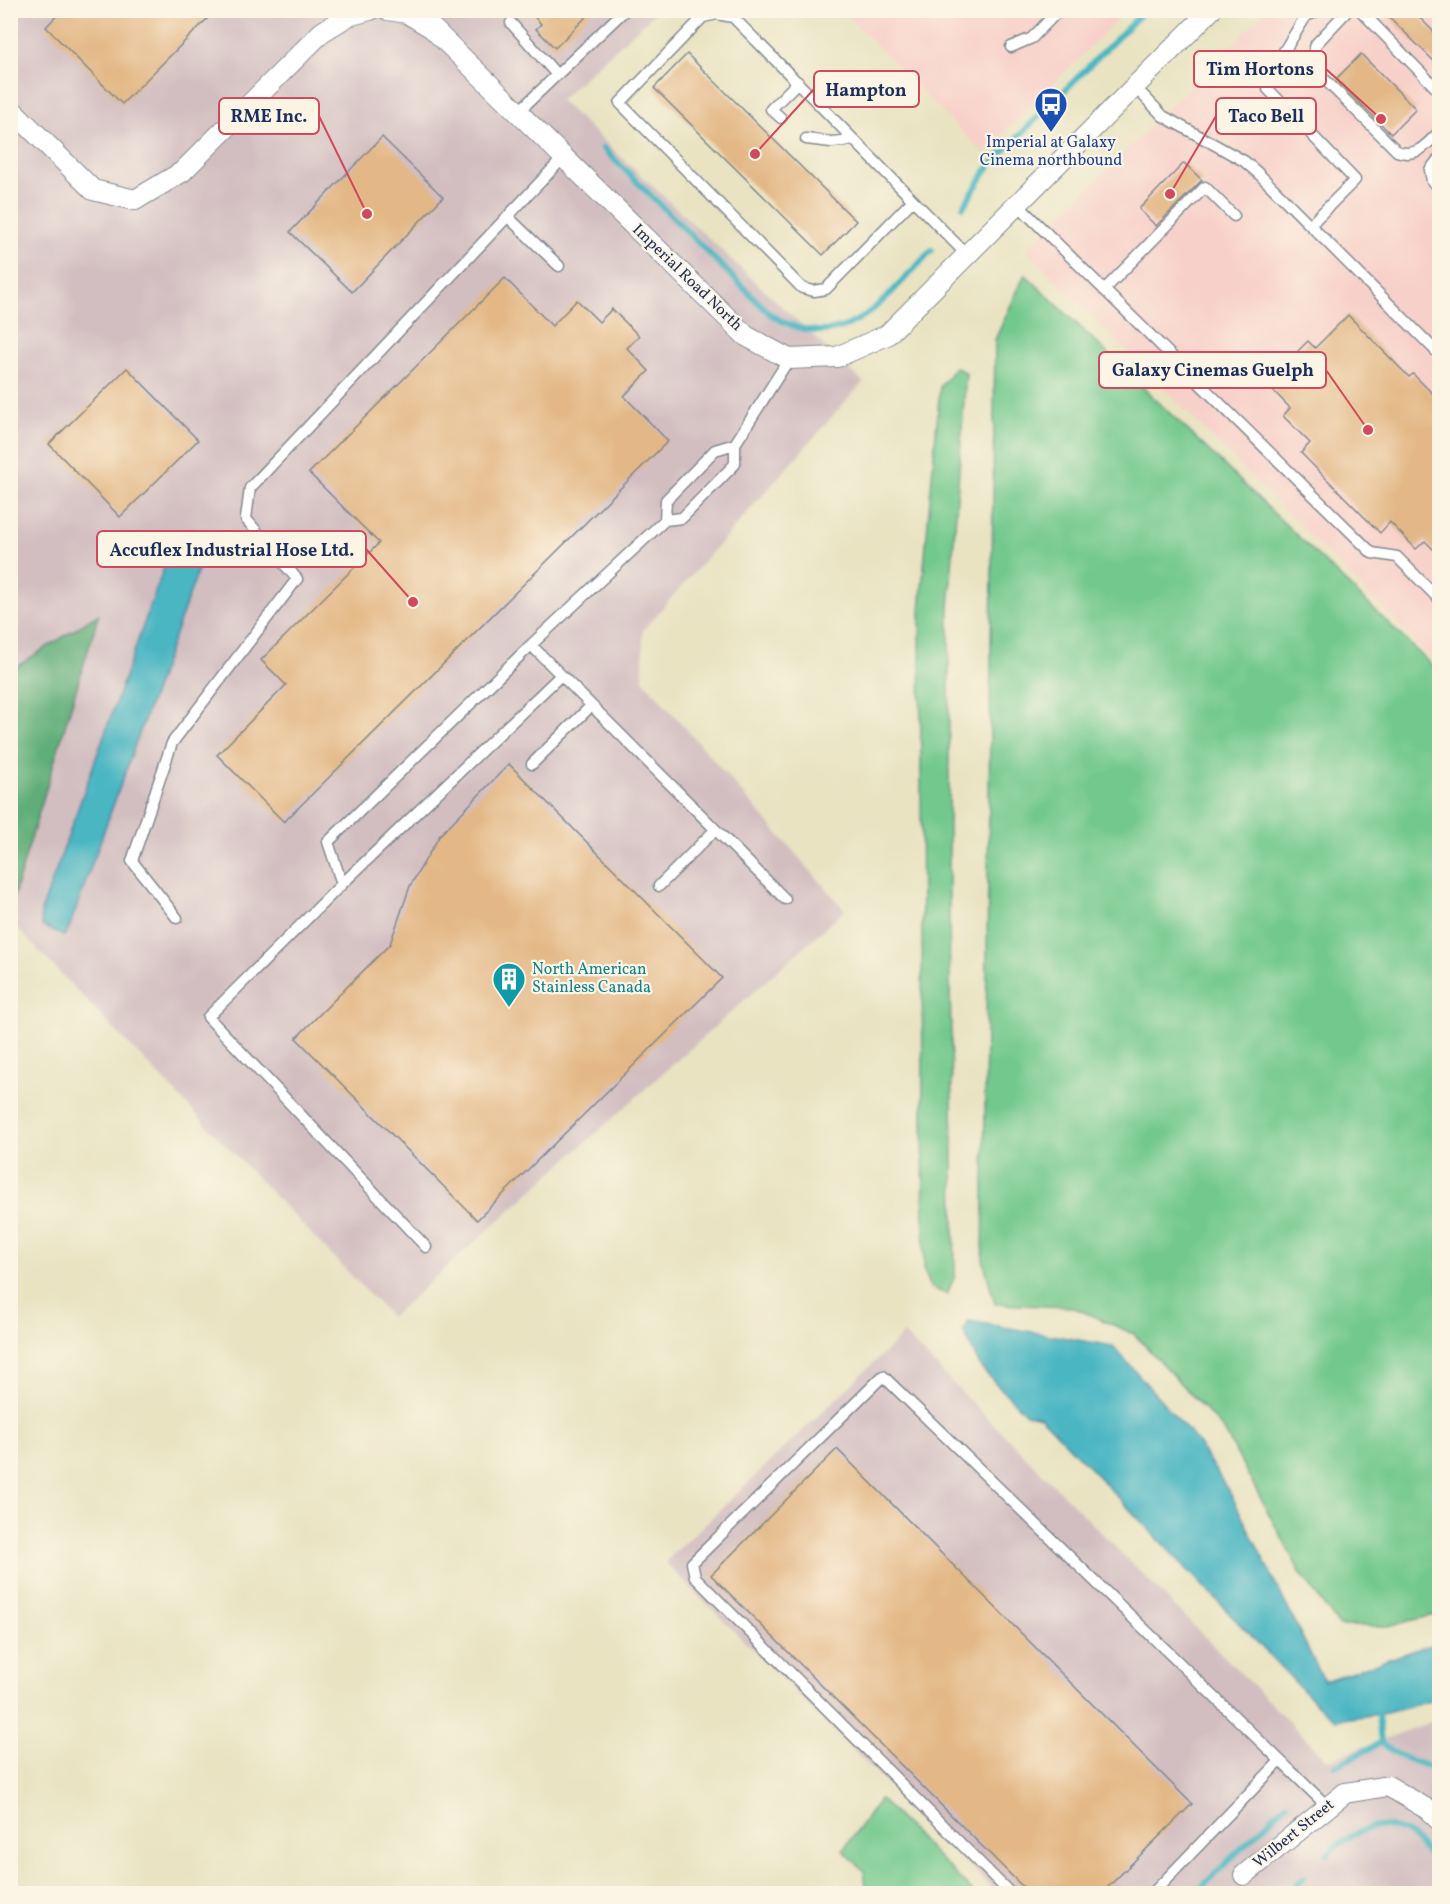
<svg xmlns="http://www.w3.org/2000/svg" width="1450" height="1904" viewBox="0 0 1450 1904" font-family="Vollkorn,serif">
<rect width="100%" height="100%" fill="#fcf5e5"/>
<filter id="ink" filterUnits="userSpaceOnUse"><feTurbulence type="fractalNoise" baseFrequency=".0167" numOctaves="2"/><feDisplacementMap in="SourceGraphic" scale="12" xChannelSelector="R" yChannelSelector="G"/><feConvolveMatrix kernelMatrix="1 2 1 2 8 2 1 2 1" color-interpolation-filters="sRGB"/></filter>
<filter id="wash" filterUnits="userSpaceOnUse"><feTurbulence type="fractalNoise" baseFrequency=".008" numOctaves="4" result="noise"/><feDisplacementMap in="SourceGraphic" scale="24" xChannelSelector="R" yChannelSelector="G"/><feGaussianBlur stdDeviation="1.35" result="paint"/><feColorMatrix in="noise" values="0 0 0 0 0 0 0 0 0 0 0 0 0 0 0 0 0 1.4 0 .05"/><feComposite in="paint" operator="in"/></filter>
<g filter="url(#wash)">
<rect width="100%" height="100%" fill="#e9e3c2"/>
<path fill="#f7d0c9" d="M843,11H1126L983,153Z
M1266,11H1439V666L1026,250Z"/>
<path fill="#d2bec1" d="M11,11H657L560,100L863,382L643,630V680L845,910L391,1317L11,922V905L99,615L11,670Z
M904,1334L1327,1760L1439,1719V1893H997L665,1562Z"/>
<path fill="#73c98d" stroke="#477c76" stroke-width="1.5" d="M1025,274L1439,672V1614L1388,1626H1339L1300,1572L1224,1430L1134,1334L1072,1307L995,1304L983,1260L995,340Z
M955,367L966,373L949,609V922L955,1276L947,1294L931,1288L924,1270L920,611L940,387Z
M880,1799L974,1893H867L864,1871L843,1850Z"/>
<path fill="#5ead78" stroke="#3c6e6b" stroke-width="1.5" d="M99,614L11,905V670Z"/>
<path fill="#48b6c2" stroke="#327290" stroke-width="1.5" d="M192,530L200,538L205,551L69,928L64,936L42,926L41,912L172,545L182,534Z
M969,1321L1113,1346L1196,1440L1233,1498L1324,1681L1439,1642V1699L1386,1713L1336,1720L1322,1710L1041,1417L1026,1414L981,1368L963,1330Z"/>
<g fill="none" stroke-linecap="round" stroke-linejoin="round">
<path stroke="#48b6c2" stroke-width="6" d="M10,18L18,10
M603,148L770,314C844,362 883,299 932,250
M963,207L990,165L1145,10
M1378,1715L1381,1743
M1335,1766L1381,1743L1402,1757L1440,1771
M1327,1855C1349,1834 1379,1816 1409,1834C1416,1839 1423,1849 1429,1855
M1195,1894L1286,1804
M1288,1894L1304,1878"/>
</g>
<g id="blocks">
<path fill="#e3b886" d="M62,10H216L122,104L46,27Z
M528,10H593L555,48L536,29L541,24Z
M1382,10H1412L1440,38V67Z
M687,54L856,221L823,255L654,88Z
M1361,54L1416,109L1391,134L1336,79Z
M382,137L443,197L352,292L290,232Z
M1184,163L1202,180L1156,226L1139,209Z
M505,278L552,326L577,300L599,322L612,309L639,336L627,348L649,371L624,396L668,441L284,822L217,755L286,685L261,660L379,543L309,473Z
M1348,315L1409,377L1413,374L1440,401V556L1425,541L1416,549L1390,522L1380,533L1301,453L1310,443L1283,416L1290,408L1266,383L1308,341L1315,348Z
M127,368L198,440L120,517L49,444Z
M509,764L722,978L477,1220L296,1038L390,944L410,886L440,835Z
M837,1449L1192,1804L1102,1893H1029L711,1575Z"/>
</g>
</g>
<g filter="url(#ink)">
<use href="#blocks" fill-opacity="0" stroke="#828990" stroke-width="1.5"/>
<g fill="none" stroke-linecap="round" stroke-linejoin="round">
<defs>
<path id="service" d="M1300,10L1306,16L1319,10
M1348,10L1316,44L1311,62L1314,69L1397,151C1417,158 1426,145 1440,131
M1360,10L1440,92
M1306,16L1271,72L1268,89L1355,180L1310,225
M511,23L557,75
M1011,47L1032,38L1059,10
M1135,87L1163,116L1244,161L1259,174L1440,355
M518,112L625,10
M781,118L771,109L798,82
M806,139L831,142L854,140
M1440,157L1430,170L1432,181L1440,187
M913,200L826,289L814,291L802,288L620,103L703,17L717,14L733,17L967,255
M1018,205L1372,553L1397,557L1440,600
M508,217L559,266
M1104,290L1205,187L1234,216
M665,520L666,500L715,450L735,444
M531,645L328,842L342,884L560,676
M532,764L590,707
M342,884L208,1017L426,1247
M659,886L715,830
M785,899L531,645L665,520L682,518L735,464V444L789,359
M177,918L132,861L172,743L297,579L246,519L250,488L564,157
M1011,1894L695,1577L692,1563L883,1376L1328,1807
M1152,1894L1280,1761"/>
<path id="minor" d="M388,10L407,13L432,28L746,336L789,359L837,357L887,335L1211,10
M10,108L93,190L135,200L182,172L322,32L348,16L370,10
M1244,1875L1345,1793L1388,1786L1427,1809L1440,1821"/>
</defs>
<use href="#service" stroke="#828990" stroke-width="13"/>
<use href="#minor" stroke="#828990" stroke-width="22"/>
<use href="#service" stroke="#fff" stroke-width="10"/>
<use href="#minor" stroke="#fff" stroke-width="20"/>
</g>
</g>
<defs>
<symbol id="bus-pin" viewBox="-11 -11 22 30"><path d="M0 17L-7.5 6A9.5 9.5 0 1 1 7.5 6Z" fill="#1a4fb4" stroke="#fcf5e5"/><path d="M-5-6H5V4H4V6H2V4H-2V6H-4V4H-5ZM-3.5-4V0h7V-4ZM-3.5 1.2v1.5H-2V1.2ZM2 1.2v1.5H3.5V1.2Z" fill="#fff"/></symbol>
<symbol id="building-pin" viewBox="-11 -11 22 30"><path d="M0 17L-7.5 6A9.5 9.5 0 1 1 7.5 6Z" fill="#0f9aa8" stroke="#fcf5e5"/><path d="M-4-6H4V6H1V3H-1V6H-4ZM-2.5-4.3h1.7v1.8h-1.7ZM.8-4.3h1.7v1.8H.8ZM-2.5-1h1.7V.8h-1.7ZM.8-1h1.7V.8H.8Z" fill="#fff"/></symbol>
</defs>
<g fill-rule="evenodd">
<use href="#bus-pin" x="1032" y="85" width="38" height="52"/>
<use href="#building-pin" x="490" y="960" width="38" height="52"/>
</g>
<g text-anchor="middle" dominant-baseline="central" stroke-width="4.5" stroke-linejoin="round" paint-order="stroke">
<g font-size="16" fill="#164399" stroke="#fcf5e5">
<text x="1051" y="143">Imperial at Galaxy<tspan x="1051" dy="18">Cinema northbound</tspan></text>
</g>
<g font-size="16" fill="#1b2f5e" stroke="#fcf5e5">
<text transform="translate(687 278) rotate(44)">Imperial Road North</text>
<text transform="translate(1294 1834) rotate(-39)">Wilbert Street</text>
</g>
<g font-size="16" fill="#0d838f" stroke="#fcf5e5" text-anchor="start">
<text x="532" y="970">North American<tspan x="532" dy="18">Stainless Canada</tspan></text>
</g>
</g>
<path fill="none" stroke="#d1495b" stroke-width="2" d="M1381 119L1326 69M755 154L814 89M367 214L319 116M1170 194L1216 116M1368 430L1326 370M413 602L366 549"/>
<g fill="#d1495b" stroke="#fcf5e5" stroke-width="2">
<circle cx="1381" cy="119" r="6"/>
<circle cx="755" cy="154" r="6"/>
<circle cx="367" cy="214" r="6"/>
<circle cx="1170" cy="194" r="6"/>
<circle cx="1368" cy="430" r="6"/>
<circle cx="413" cy="602" r="6"/>
</g>
<g fill="#fcf5e5" stroke="#d1495b" stroke-width="2">
<rect x="1194" y="51" width="132" height="36" rx="6"/>
<rect x="814" y="71" width="105" height="36" rx="6"/>
<rect x="219" y="98" width="100" height="36" rx="6"/>
<rect x="1216" y="98" width="100" height="36" rx="6"/>
<rect x="1099" y="352" width="227" height="36" rx="6"/>
<rect x="97" y="531" width="269" height="36" rx="6"/>
</g>
<g font-size="18" text-anchor="middle" font-weight="bold" fill="#1b2f5e">
<text x="1260" y="75">Tim Hortons</text>
<text x="866" y="96">Hampton</text>
<text x="269" y="122">RME Inc.</text>
<text x="1266" y="122">Taco Bell</text>
<text x="1213" y="376">Galaxy Cinemas Guelph</text>
<text x="232" y="556">Accuflex Industrial Hose Ltd.</text>
</g>
<rect width="1450" height="1904" fill="none" stroke="#fcf5e5" stroke-width="36"/>
</svg>
